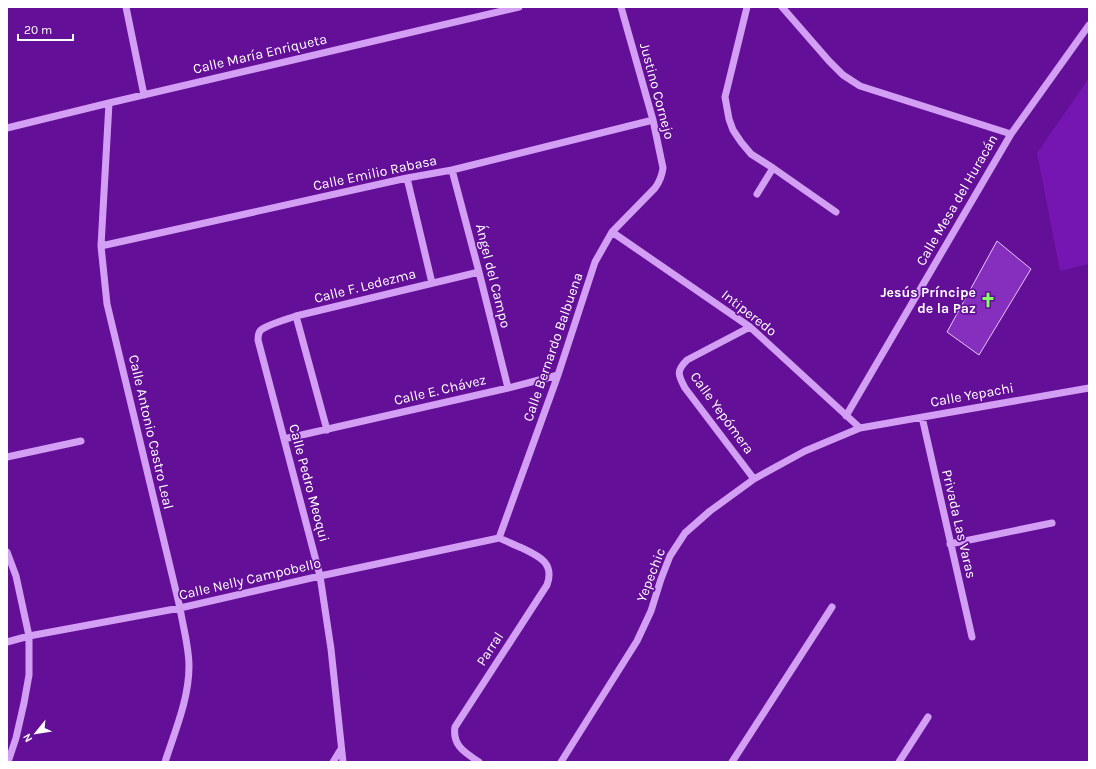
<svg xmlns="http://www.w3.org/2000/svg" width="1096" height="769" viewBox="0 0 1096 769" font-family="Karla,sans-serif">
<rect width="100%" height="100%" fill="#640f97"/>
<path fill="#7516b2" d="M1089,78V264L1060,271L1037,153Z"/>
<path fill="#862ebd" stroke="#e8c7fe" d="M997,241L1031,269L979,355L947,332Z"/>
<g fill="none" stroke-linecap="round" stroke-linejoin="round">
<path stroke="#d39ff4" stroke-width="7" d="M126,7L144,95
M747,7L725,97L729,119L733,130L741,142L751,154L773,168L836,212
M782,7L829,61L843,75L860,86L1011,134
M109,103L101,246L107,304L180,608C183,627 189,647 189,666C189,699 175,731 165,762
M7,128L109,103L519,7
M452,170L479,272L508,388
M407,178L432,283
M757,194L773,168
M612,232L750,327L860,428
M101,246L407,178L452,170L653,120
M296,316L327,430
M750,327L687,360C676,371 678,375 685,388L754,479
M846,416L1011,134L1089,25
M922,417L972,637
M284,439L508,388L558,375
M7,457L81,441
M499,538L558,375L595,262L612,232L655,188C660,181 662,176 663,168L653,120L621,7
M950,544L1052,523
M7,552L16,576L29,636V675L24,703L16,738L8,762
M7,642L29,636L180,608L320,576L499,538
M333,762L341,749
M343,762L331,649L320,576L258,340C258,337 258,334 260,331C265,325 288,319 296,316L479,272
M479,762C466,753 452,746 455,727L547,585C555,563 539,556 522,548C514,545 507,541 499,538
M561,762L637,641L651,611L661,579L670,556L685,533L710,511L754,479L805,451L860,428L1089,388
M732,762L832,607
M899,762L928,717"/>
</g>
<defs>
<symbol id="church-bare" viewBox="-9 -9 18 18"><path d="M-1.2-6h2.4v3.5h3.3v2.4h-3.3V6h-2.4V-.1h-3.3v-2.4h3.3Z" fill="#86ff62" stroke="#640f97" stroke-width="2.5" paint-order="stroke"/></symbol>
</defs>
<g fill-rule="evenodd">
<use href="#church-bare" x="977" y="289" width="22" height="22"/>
</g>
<g text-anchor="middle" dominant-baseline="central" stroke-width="3.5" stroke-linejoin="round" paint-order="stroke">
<g font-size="14" fill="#fff" stroke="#640f97">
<text transform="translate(260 54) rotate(-13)">Calle María Enriqueta</text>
<text transform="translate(657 91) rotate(75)">Justino Cornejo</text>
<text transform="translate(375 173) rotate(-12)">Calle Emilio Rabasa</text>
<text transform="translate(957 200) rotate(-60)">Calle Mesa del Huracán</text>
<text transform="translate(493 276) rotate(76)">Ángel del Campo</text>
<text transform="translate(365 286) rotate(-14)">Calle F. Ledezma</text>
<text transform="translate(749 313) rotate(38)">Intiperedo</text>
<text transform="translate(553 347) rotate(-71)">Calle Bernardo Balbuena</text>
<text transform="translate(440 390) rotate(-13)">Calle E. Chávez</text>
<text transform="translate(972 395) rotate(-10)">Calle Yepachi</text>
<text transform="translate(722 413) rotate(54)">Calle Yepómera</text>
<text transform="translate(151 432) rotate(77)">Calle Antonio Castro Leal</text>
<text transform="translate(309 483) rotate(75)">Calle Pedro Meoqui</text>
<text transform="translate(959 524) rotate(77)">Privada Las Varas</text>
<text transform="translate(651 575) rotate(-69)">Yepechic</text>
<text transform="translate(250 579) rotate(-13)">Calle Nelly Campobello</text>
<text transform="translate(490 649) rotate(-57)">Parral</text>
</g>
<g font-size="14" font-weight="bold" fill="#fff" stroke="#640f97" text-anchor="end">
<text x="976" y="292">Jesús Príncipe<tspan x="976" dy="16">de la Paz</tspan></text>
</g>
</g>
<rect width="1096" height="769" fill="none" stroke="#ffffff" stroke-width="16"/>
<g transform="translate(36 733) rotate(240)" stroke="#640f97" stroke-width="3" paint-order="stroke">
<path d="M0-3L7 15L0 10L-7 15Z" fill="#ffffff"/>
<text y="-6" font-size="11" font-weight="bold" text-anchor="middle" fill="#ffffff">N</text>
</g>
<path d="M18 34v6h55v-6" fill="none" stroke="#ffffff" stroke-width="2"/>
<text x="24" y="34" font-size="12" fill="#ffffff" stroke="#640f97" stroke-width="3" paint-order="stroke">20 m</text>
</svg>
